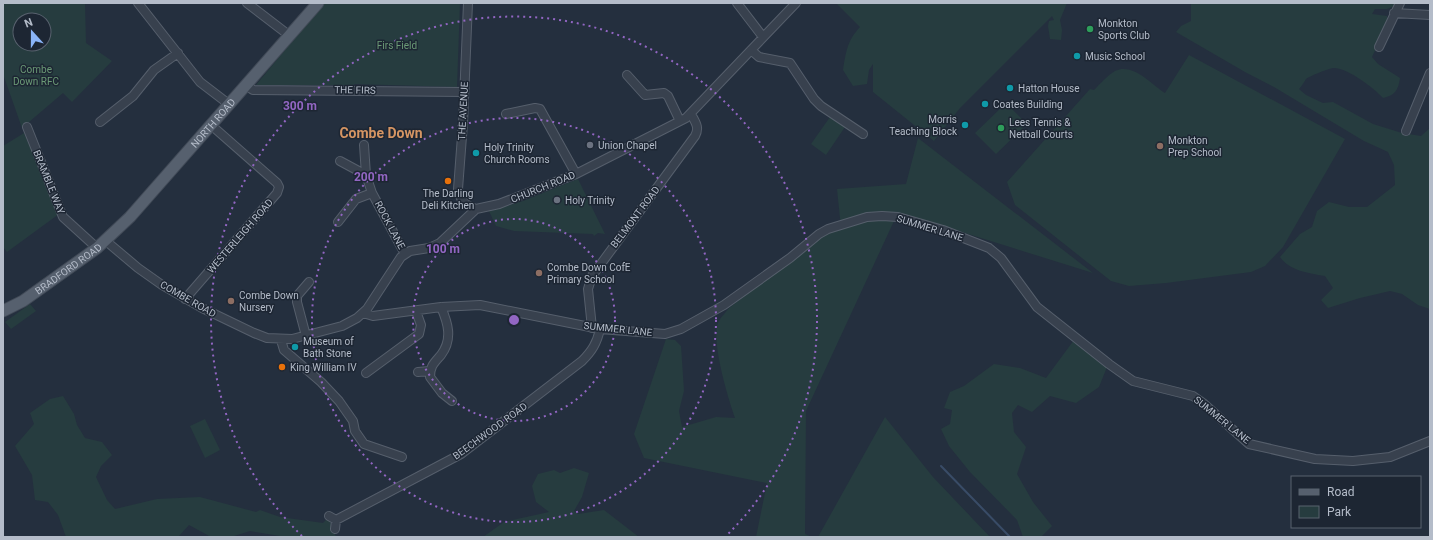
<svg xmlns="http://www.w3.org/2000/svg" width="1433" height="540" viewBox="0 0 1433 540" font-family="Roboto,sans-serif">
<rect width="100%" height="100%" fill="#242f3e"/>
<path fill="#263c3f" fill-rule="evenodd" d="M3,3H85L86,43L112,61L72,102L63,93L22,128L3,74ZM20,20H44V44H20Z
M324,3H460L457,87L354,84V85H256Z
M836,3H1067L1060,20L1062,30L1061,40L1050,39L1048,26L1049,21L1054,20L1052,16L960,108L934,141L873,92V64L869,70L867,84L853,86L843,70C846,52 847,41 860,27Z
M1191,3H1397L1395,6L1387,9H1375L1372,14L1387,16L1388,23L1372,57L1378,64L1400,78C1398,91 1395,95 1383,98C1374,88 1349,69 1335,68C1332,67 1309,76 1306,79C1304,82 1302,86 1299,89L1306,95L1323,103L1333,102L1373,124L1402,133L1421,136L1430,128V309L1418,305L1402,294L1390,291L1360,298L1328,308L1321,300L1333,288L1325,276C1308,273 1290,271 1280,257L1300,234L1312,227L1317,211L1329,202L1349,207H1367L1395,185L1394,165L1388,152L1364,141L1274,87L1245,72L1176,32L1181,26L1191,21Z
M1189,55L1345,139L1283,247L1265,266L1251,272L1166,283L1129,286L1111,281L1015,205L1007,182L1090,89L1094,90C1100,84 1108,75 1115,71C1133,62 1152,85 1165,93Z
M1006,103L1027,124L996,154L975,133Z
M830,117L845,127L826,155L811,144Z
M24,133L59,214L7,252L3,247V146Z
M918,138L1093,273L901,213L894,221L806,411L805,534L812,537H756L767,483L644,458L634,434L666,339L675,340L681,346L684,391L679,411L682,427L716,417L735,418C728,398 711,342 718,323C720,318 726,312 729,308L822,236L841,228L837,189L906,184Z
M578,179L605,234L598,233L594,236L593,234L514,231L496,226L489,211L523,201Z
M30,304L36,311L11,329L5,322Z
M1074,340L1107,367L1099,387L1076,403L1050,396L1032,412L1018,405L1012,413L1014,432L1026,447L1017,474L1033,502L1052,526L1041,537H1023L1017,520L970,472L949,446L941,429L950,424L952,410L944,408L950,392L964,386L994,364L1020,368L1046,378Z
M63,396L74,414L77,425L85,438L102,442L112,455L101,466L96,477L107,500L115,509L157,499L200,497L256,512L260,510L280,517L323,523L327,519L330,522L336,537H286L250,531L231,537H211L189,525L179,536L168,537H66L58,515L48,502L35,500L32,475L15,446L34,424L30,413L50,399Z
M885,417L933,477L990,537H818Z
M205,419L220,450L205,458L190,426Z
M574,468L589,473L582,497L574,511L578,514L604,510L639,537H483L504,522L549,512L536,502L532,486L538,474L554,470L560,473Z"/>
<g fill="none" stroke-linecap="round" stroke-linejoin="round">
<path stroke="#394c67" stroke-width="2" d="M941,466L1010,537"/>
<defs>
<path id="minor" d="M138,3L200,82L230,105
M247,3L290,36
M468,3L463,123L458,189C460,200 465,205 476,209
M737,3L763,37
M1394,13L1430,15
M1379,47L1400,3
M751,50L759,57L790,63L814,99L821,106L863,134
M627,75L645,95L664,93L668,96L680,121
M247,86L253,90L464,92
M506,114L535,108L540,109L576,174
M100,122L133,96L154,70L178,53
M27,127L63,217L97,248
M1406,131L1430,73
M364,145L366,175
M340,161L366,175L372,193L405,254
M338,222L356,199L372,193
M106,241L138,268L162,285L202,308L254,333L267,338L292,339L342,326L357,318L367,309L401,257L410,251L429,248L440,243L476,209L499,204L576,174L686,118L796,3
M185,299L277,193L279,187L277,183L211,125
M441,307C448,323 453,339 441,355C434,363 430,366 430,377L442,393L452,401
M363,313L373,316L441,307L480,305L600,329L665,334L681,329L724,305L790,258L819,234L828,229L867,217L882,216L898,217L943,230L989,248L1001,258L1037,307L1109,364L1133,381L1193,396L1203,403L1249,444L1315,459L1353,461L1390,457L1430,441
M592,328L588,289L592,276L695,136C700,127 695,122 691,114
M306,336L297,302V296L309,282
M281,340L284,350L321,382L339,401L353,421L355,431L364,444L402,457
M418,372L430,371
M366,373L419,334L421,325L416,311
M329,516L336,520L461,454L582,361C592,351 597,343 600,329
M335,529L336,520"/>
<g id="major">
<path id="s1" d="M3,311L23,301L97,248L130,217L318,3"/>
</g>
</defs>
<use href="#minor" stroke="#565f6c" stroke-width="10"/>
<use href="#major" stroke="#414a57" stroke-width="13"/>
<use href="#minor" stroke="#38414e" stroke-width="8"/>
<use href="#major" stroke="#56606e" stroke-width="11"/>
</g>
<g fill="none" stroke="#9266c3" stroke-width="2" stroke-dasharray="2 4">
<circle cx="514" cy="320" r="101"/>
<circle cx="514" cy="320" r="202"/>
<path d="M302 536A303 303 0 1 1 726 536"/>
</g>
<g fill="#2e9e5b" stroke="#1d2633" stroke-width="1.5">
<circle cx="1090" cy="29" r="4"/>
<circle cx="1001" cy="128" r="4"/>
</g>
<g fill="#0f9aa8" stroke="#1d2633" stroke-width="1.5">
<circle cx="1077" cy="56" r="4"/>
<circle cx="1010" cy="88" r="4"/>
<circle cx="985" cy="104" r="4"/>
<circle cx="965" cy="125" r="4"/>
<circle cx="476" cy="153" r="4"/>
<circle cx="295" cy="347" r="4"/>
</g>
<g fill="#6b7280" stroke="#1d2633" stroke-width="1.5">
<circle cx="590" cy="145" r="4"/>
<circle cx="557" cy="200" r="4"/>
</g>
<g fill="#8d6e63" stroke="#1d2633" stroke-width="1.5">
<circle cx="1160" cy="146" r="4"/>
<circle cx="539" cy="273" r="4"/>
<circle cx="231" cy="301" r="4"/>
</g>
<g fill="#e8710a" stroke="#1d2633" stroke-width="1.5">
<circle cx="448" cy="181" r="4"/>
<circle cx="282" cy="367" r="4"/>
</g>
<g text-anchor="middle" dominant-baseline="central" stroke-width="3" stroke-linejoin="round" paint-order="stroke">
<g font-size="10" fill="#b4bcc9" stroke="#1d2633" text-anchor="start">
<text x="1098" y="23">Monkton<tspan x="1098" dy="12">Sports Club</tspan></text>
<text x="1085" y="56">Music School</text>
<text x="1018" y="88">Hatton House</text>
<text x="993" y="104">Coates Building</text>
<text x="957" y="119" text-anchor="end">Morris<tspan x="957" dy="12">Teaching Block</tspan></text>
<text x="1009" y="122">Lees Tennis &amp;<tspan x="1009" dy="12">Netball Courts</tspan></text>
<text x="1168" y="140">Monkton<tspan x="1168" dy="12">Prep School</tspan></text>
<text x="598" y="145">Union Chapel</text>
<text x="484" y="147">Holy Trinity<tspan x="484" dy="12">Church Rooms</tspan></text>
<text x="448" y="193" text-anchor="middle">The Darling<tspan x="448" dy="12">Deli Kitchen</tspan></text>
<text x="565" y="200">Holy Trinity</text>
<text x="547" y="267">Combe Down CofE<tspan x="547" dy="12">Primary School</tspan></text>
<text x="239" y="295">Combe Down<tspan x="239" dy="12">Nursery</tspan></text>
<text x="303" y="341">Museum of<tspan x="303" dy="12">Bath Stone</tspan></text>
<text x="290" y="367">King William IV</text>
</g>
<g font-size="10" fill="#6b9a76" stroke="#1d2633">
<text x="397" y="45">Firs Field</text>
<text x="36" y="69">Combe<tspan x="36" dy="12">Down RFC</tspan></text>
</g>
<g font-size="10" fill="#b4bcc9" stroke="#1d2633">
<text transform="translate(355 90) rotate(1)">THE FIRS</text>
<text transform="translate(463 111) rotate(-87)">THE AVENUE</text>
<text stroke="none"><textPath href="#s1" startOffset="284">NORTH ROAD</textPath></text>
<text transform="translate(49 182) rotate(68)">BRAMBLE WAY</text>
<text transform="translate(543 187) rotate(-22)">CHURCH ROAD</text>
<text transform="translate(635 217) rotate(-53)">BELMONT ROAD</text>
<text transform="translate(390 225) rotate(62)">ROCK LANE</text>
<text transform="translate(930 228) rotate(17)">SUMMER LANE</text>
<text transform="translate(240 236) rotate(-49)">WESTERLEIGH ROAD</text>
<text stroke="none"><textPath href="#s1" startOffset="78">BRADFORD ROAD</textPath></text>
<text transform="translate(188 299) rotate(30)">COMBE ROAD</text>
<text transform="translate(618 329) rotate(6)">SUMMER LANE</text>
<text transform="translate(1222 420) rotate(39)">SUMMER LANE</text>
<text transform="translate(490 431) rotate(-36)">BEECHWOOD ROAD</text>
</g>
<g font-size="14" font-weight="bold" fill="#d59563" stroke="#1d2633">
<text x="381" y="133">Combe Down</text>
</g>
</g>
<circle cx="514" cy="320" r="6" fill="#9266c3" stroke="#1d2633" stroke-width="2"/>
<g font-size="12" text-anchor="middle" font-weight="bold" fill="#9266c3" stroke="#1d2633" stroke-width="3" stroke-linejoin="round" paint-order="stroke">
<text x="300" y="110">300 m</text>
<text x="371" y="181">200 m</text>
<text x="443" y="253">100 m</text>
</g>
<rect width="1433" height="540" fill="none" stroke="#b4bcc9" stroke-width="8"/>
<rect x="1291" y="476" width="130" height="52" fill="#1d2633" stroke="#59626f"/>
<rect x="1299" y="489" width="20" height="6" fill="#56606e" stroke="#59626f"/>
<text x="1327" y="496" font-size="12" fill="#b4bcc9">Road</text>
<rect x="1299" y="506" width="20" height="12" fill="#263c3f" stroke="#59626f"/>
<text x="1327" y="516" font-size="12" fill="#b4bcc9">Park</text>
<g transform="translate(32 32) rotate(339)"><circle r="19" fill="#1d2633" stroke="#59626f"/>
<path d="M0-3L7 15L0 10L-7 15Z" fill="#8ab4f8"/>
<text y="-6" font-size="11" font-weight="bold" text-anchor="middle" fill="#b4bcc9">N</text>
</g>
</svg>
